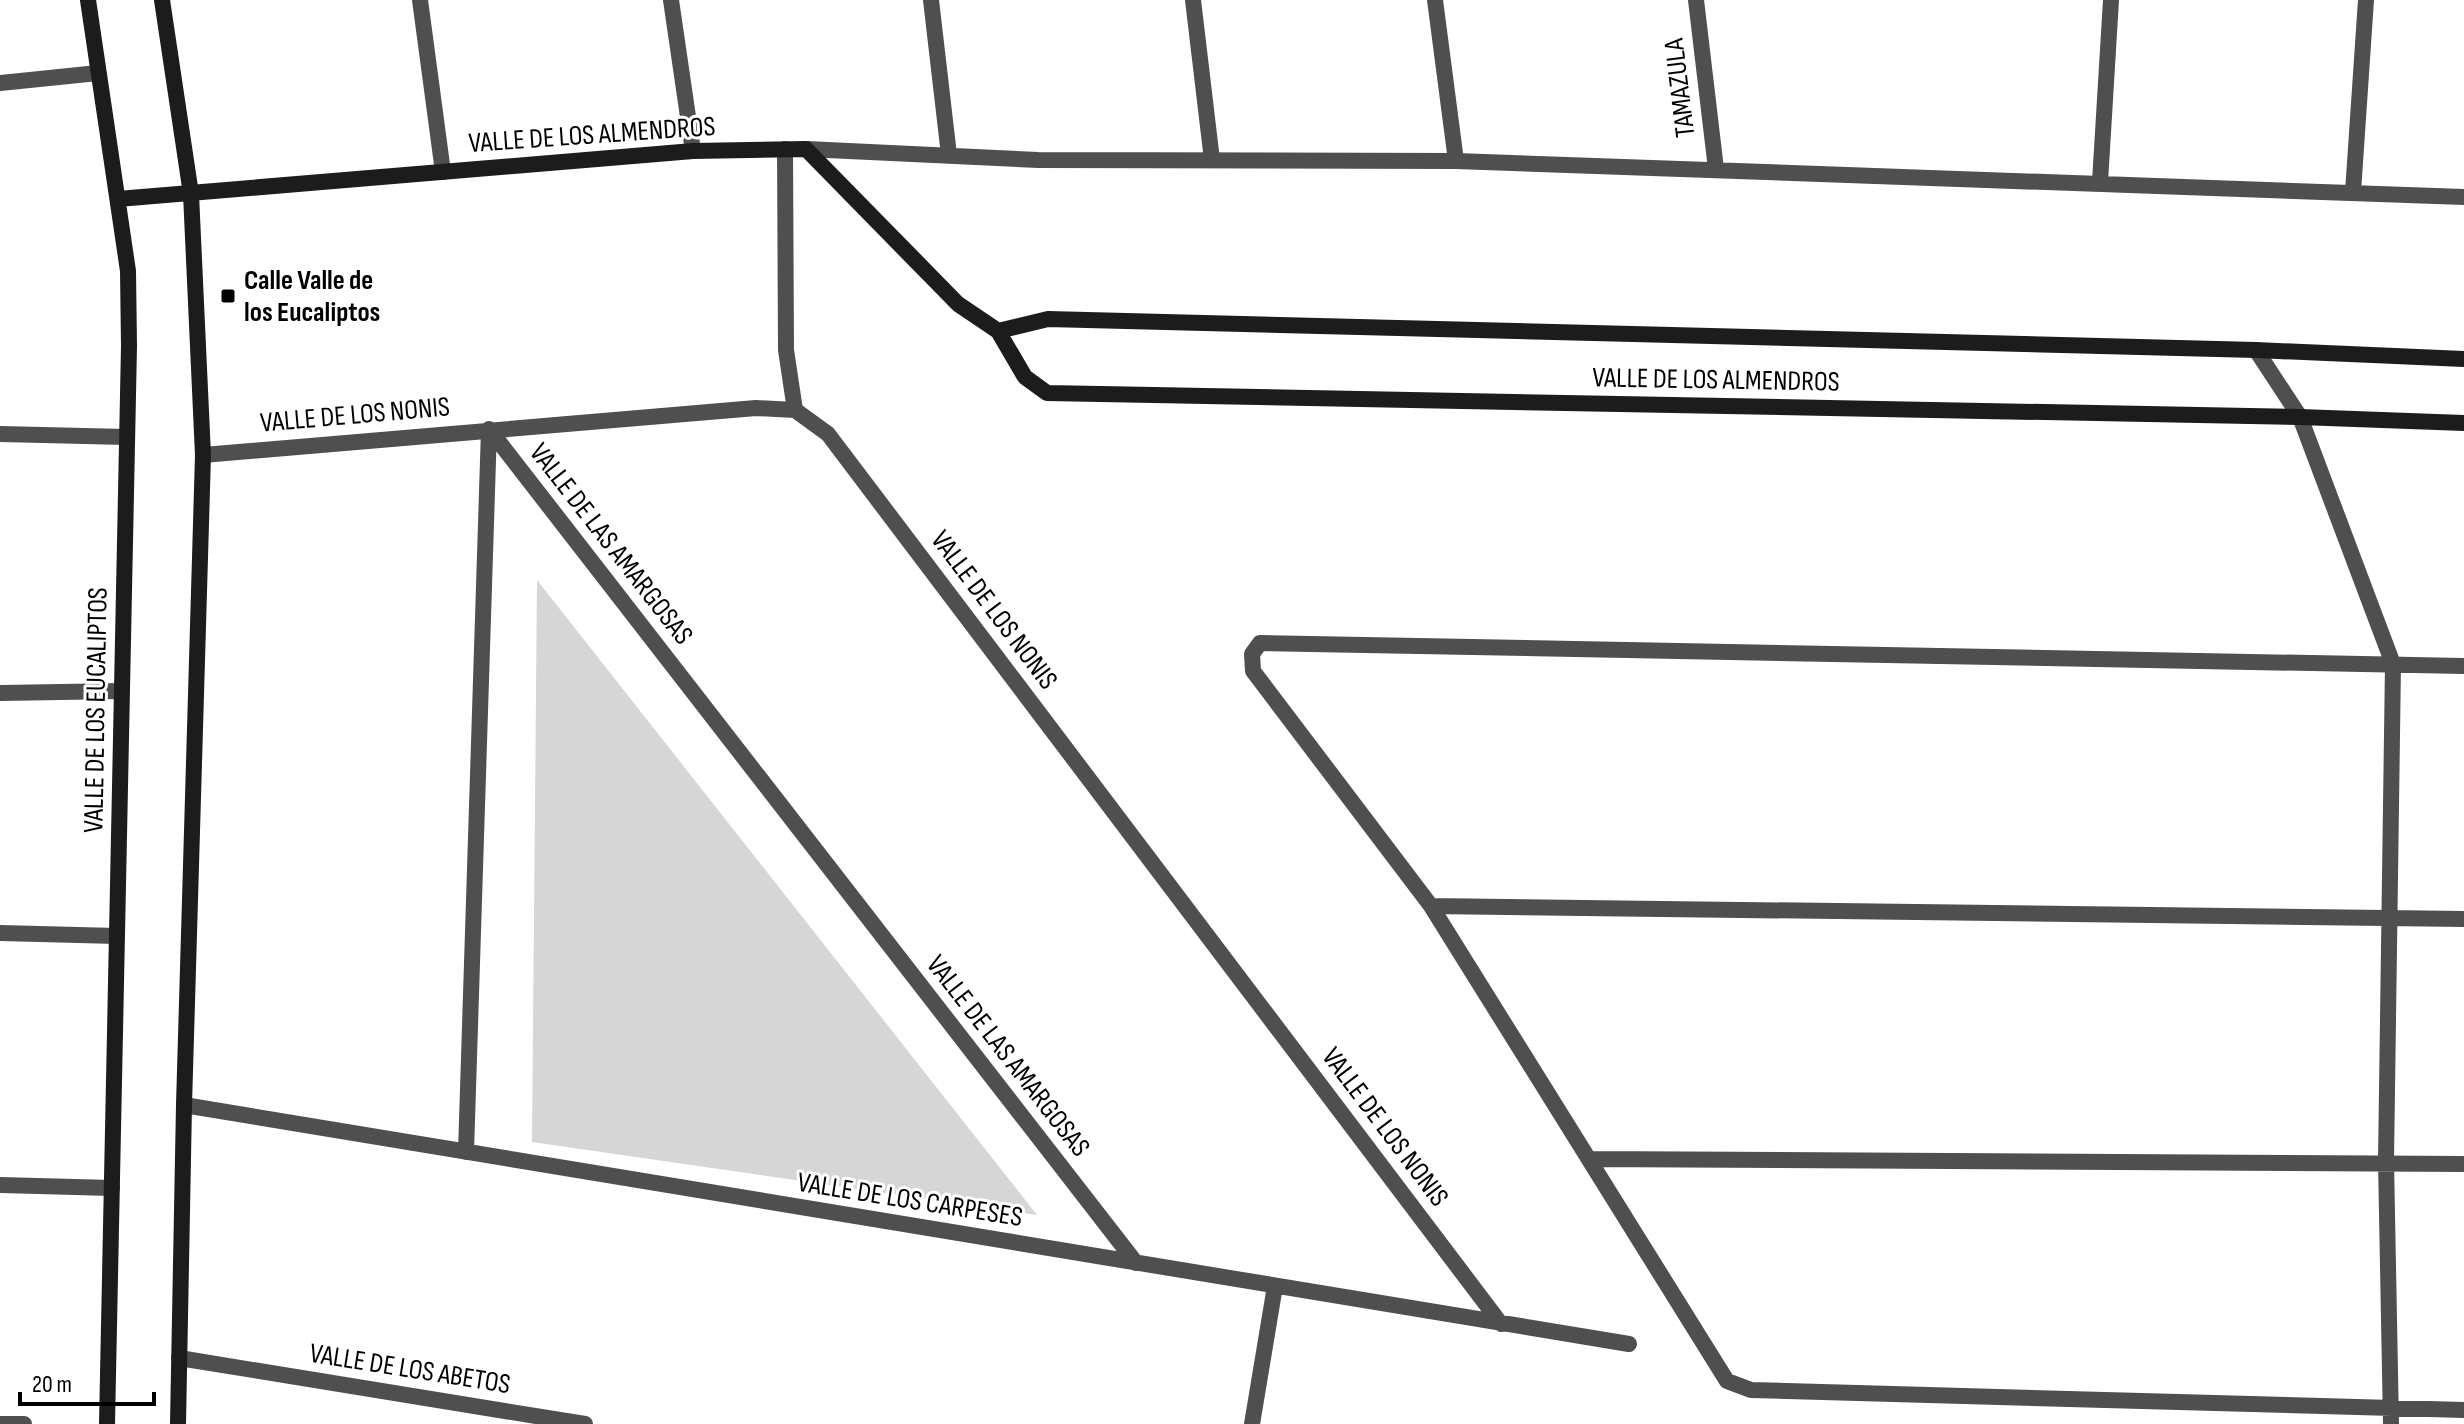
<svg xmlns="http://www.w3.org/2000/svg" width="2464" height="1424" viewBox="0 0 2464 1424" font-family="'Sofia Sans Condensed',sans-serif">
<rect width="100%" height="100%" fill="#fff"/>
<path fill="#d6d6d6" d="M537,580L1037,1215L532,1142Z"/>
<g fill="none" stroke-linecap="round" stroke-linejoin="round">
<path stroke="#4f4f4f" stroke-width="16" d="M420,0L443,172
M671,0L693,151
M931,0L949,155
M1193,0L1212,160
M1435,0L1456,161
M1696,0L1716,169
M0,83L98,73
M785,149L786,350L795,410
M806,149L1038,160L1456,161L2464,197
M2100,182L2111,0
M2353,192L2366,0
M2256,350L2300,417L2393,664L2386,1161L2391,1424
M0,434L127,437
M203,455L756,408L795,410L828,434L1501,1324
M2464,666L1260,643L1252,654L1253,671L1431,906L1727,1381L1751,1390L2464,1410
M0,693L122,691
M1431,906L2464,919
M0,933L117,936
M184,1105L1629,1344
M466,1152L489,429L1136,1263
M1589,1159L2464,1164
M0,1185L112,1188
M179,1358L585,1424
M0,1424H24
M1252,1424L1275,1286"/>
<path stroke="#1c1c1c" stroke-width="16" d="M88,0L128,271L129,346L107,1424
M162,0L191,194L203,455L184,1105L178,1424
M118,199L693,151L806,149L958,304L998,331L1025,377L1047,393L2300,417L2464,423
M998,331L1048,319L2256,350L2464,359"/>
</g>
<rect fill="#000" stroke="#fff" stroke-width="3" x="220" y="288" width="16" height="16" rx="4"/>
<g text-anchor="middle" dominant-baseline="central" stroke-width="6" stroke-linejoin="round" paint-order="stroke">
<g font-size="28" fill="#000" stroke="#fff">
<text transform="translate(1680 88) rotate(-97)">TAMAZULA</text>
<text transform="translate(592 135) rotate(-4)">VALLE DE LOS ALMENDROS</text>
<text transform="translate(1716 380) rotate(1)">VALLE DE LOS ALMENDROS</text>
<text transform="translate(355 415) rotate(-5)">VALLE DE LOS NONIS</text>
<text transform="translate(611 544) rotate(52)">VALLE DE LAS AMARGOSAS</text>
<text transform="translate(994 610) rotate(53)">VALLE DE LOS NONIS</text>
<text transform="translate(96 710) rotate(-89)">VALLE DE LOS EUCALIPTOS</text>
<text transform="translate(1008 1056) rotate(52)">VALLE DE LAS AMARGOSAS</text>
<text transform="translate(1385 1127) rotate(53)">VALLE DE LOS NONIS</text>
<text transform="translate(910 1200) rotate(9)">VALLE DE LOS CARPESES</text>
<text transform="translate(410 1369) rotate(9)">VALLE DE LOS ABETOS</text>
</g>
<g font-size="28" font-weight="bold" fill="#000" stroke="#fff" text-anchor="start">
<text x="244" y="280">Calle Valle de<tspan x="244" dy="32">los Eucaliptos</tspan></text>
</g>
</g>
<path d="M20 1392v12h134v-12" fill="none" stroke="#000000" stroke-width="4"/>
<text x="32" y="1392" font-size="24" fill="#000000" stroke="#ffffff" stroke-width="6" paint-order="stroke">20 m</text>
</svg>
